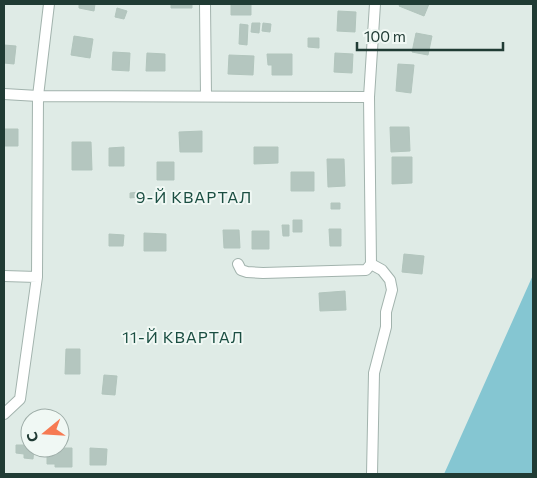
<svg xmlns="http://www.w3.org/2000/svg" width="537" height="478" viewBox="0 0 537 478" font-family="Commissioner,sans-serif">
<rect width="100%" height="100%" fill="#dfebe6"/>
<path fill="#85c6d2" d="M533,275V474H444L449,463Z"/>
<path fill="#b4c6bf" stroke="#b2c5bd" d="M79,4H95L94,11L79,8Z
M171,4H192V8H171Z
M231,4H251V15H231Z
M400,4H429L424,16L399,6Z
M117,8L127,11L124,19L115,17Z
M338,11L356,12L355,32L337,31Z
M252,23H260L259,33L251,32Z
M263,23L271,24L270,32L262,31Z
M240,24L248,25L247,45L239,44Z
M416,33L432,36L428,55L412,52Z
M74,36L93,39L90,58L71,55Z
M308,38H319V48L308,47Z
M4,45L16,46L14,64L4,63Z
M113,52L130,53L129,71L112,70Z
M147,53L165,54V71H146Z
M335,53L353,54L352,73L334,72Z
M267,54H292V75H272V65H268Z
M229,55L254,56L253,75L228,74Z
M398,64L414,65L411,93L396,91Z
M390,127H409L410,151L391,152Z
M4,129H18V146H4Z
M202,131V152H180L179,132Z
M72,142H91L92,170H72Z
M124,147V166H109V148Z
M254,147H278V163L254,164Z
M392,157H412V183L392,184Z
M327,159H344L345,186L328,187Z
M157,162H174V180H157Z
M291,172H314V191H291Z
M139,192V197L130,198V193Z
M331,203H340V209H331Z
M293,220H302V232H293Z
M282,225H289V236H283Z
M329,229H341V246H330Z
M223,230H239L240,248H224Z
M252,231H269V249H252Z
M144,233L166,234V251H144Z
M109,234L124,235L123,246H109Z
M404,254L424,256L422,274L402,272Z
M345,291L346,310L320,311L319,293Z
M66,349H80V374H65Z
M104,375L117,376L115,395L102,394Z
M16,445H30V448H34L33,459L24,458V454L16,453Z
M47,448H72V467H55V464H47Z
M90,448L107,449L106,465H90Z"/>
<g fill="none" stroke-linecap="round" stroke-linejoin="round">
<defs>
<path id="street" d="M205,4L206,96
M4,94L38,96L369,97
M238,264L241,270L247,272L263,273L366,270L371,264L369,97L375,4
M371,264L382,270L390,280L392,290L386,312V327L374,373L372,474
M4,276L37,277L38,96L49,4
M4,414L20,399L37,277"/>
</defs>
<use href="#street" stroke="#a2b3ad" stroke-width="12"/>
<use href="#street" stroke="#fff" stroke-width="10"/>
</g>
<g text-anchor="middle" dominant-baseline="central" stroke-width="4" stroke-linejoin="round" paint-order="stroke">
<g font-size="16" letter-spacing="1" fill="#1b4e42" stroke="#f0f8f4">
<text x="194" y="196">9-Й КВАРТАЛ</text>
<text x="183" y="336">11-Й КВАРТАЛ</text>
</g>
</g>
<rect width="537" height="478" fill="none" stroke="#203b34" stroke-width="10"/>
<g transform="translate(45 433) rotate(252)"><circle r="24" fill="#f0f8f4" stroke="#9daca7"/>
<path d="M0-4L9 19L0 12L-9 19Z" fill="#f67a52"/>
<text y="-8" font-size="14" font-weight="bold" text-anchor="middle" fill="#203b34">С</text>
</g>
<path d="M357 42v8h146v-8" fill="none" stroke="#203b34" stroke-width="2.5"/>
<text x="364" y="42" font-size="15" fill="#203b34" stroke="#f0f8f4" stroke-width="4" paint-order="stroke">100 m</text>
</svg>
